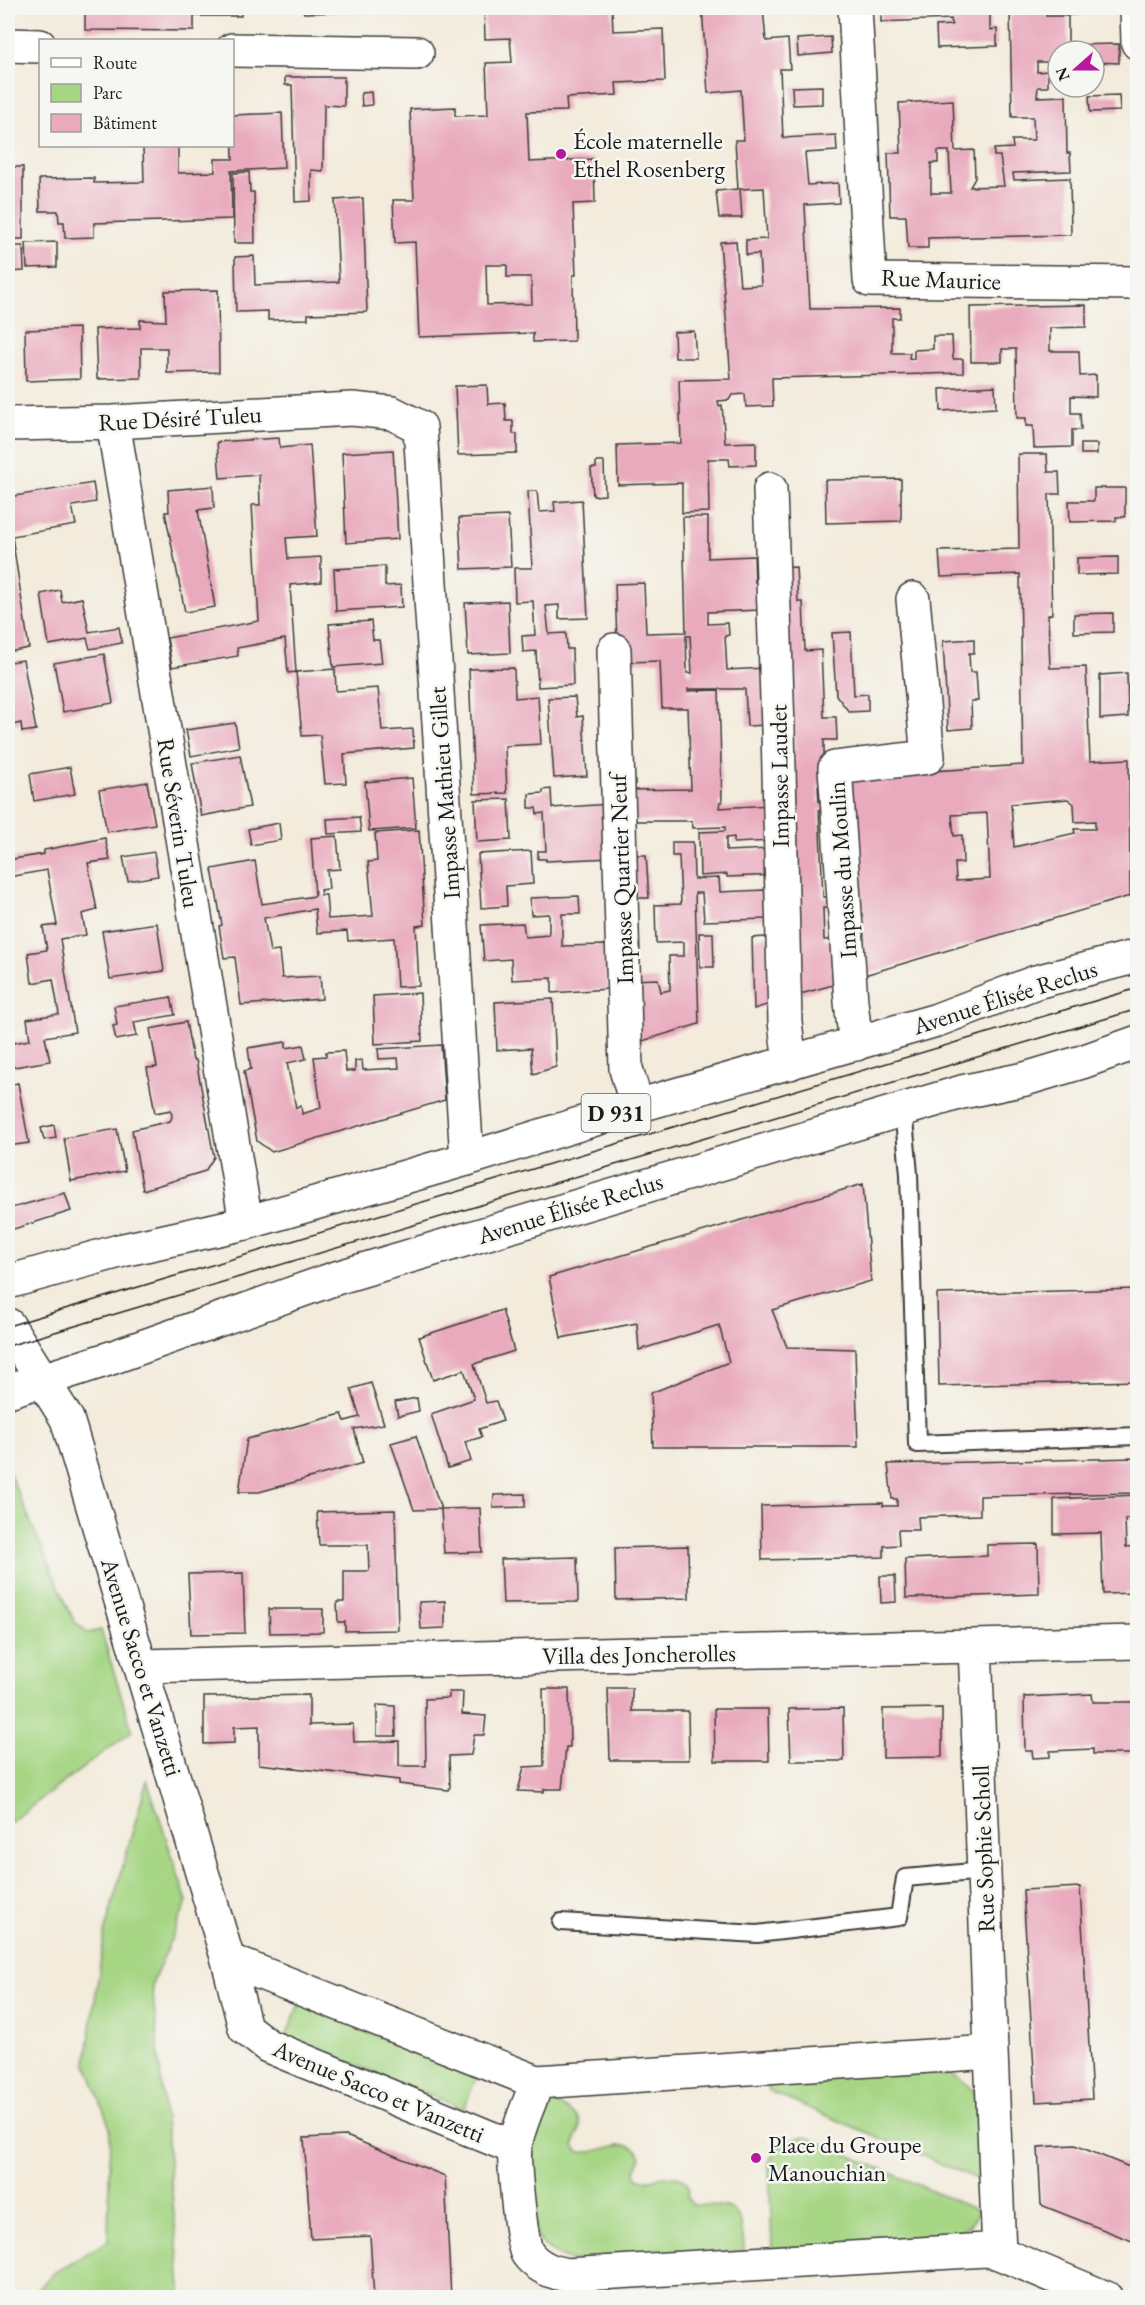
<svg xmlns="http://www.w3.org/2000/svg" width="1145" height="2305" viewBox="0 0 1145 2305" font-family="'EB Garamond',serif">
<rect width="100%" height="100%" fill="#f6f6f2"/>
<filter id="ink" filterUnits="userSpaceOnUse"><feTurbulence type="fractalNoise" baseFrequency=".0167" numOctaves="2"/><feDisplacementMap in="SourceGraphic" scale="12" xChannelSelector="R" yChannelSelector="G"/><feConvolveMatrix kernelMatrix="1 2 1 2 8 2 1 2 1" color-interpolation-filters="sRGB"/></filter>
<filter id="wash" filterUnits="userSpaceOnUse"><feTurbulence type="fractalNoise" baseFrequency=".008" numOctaves="4" result="noise"/><feDisplacementMap in="SourceGraphic" scale="24" xChannelSelector="R" yChannelSelector="G"/><feGaussianBlur stdDeviation="1.35" result="paint"/><feColorMatrix in="noise" values="0 0 0 0 0 0 0 0 0 0 0 0 0 0 0 0 0 1.4 0 .05"/><feComposite in="paint" operator="in"/></filter>
<g filter="url(#wash)">
<rect width="100%" height="100%" fill="#f3ebdb"/>
<path fill="#a6d684" stroke="#617950" stroke-width="1.5" d="M8,1470L74,1621L88,1633L101,1630L132,1731L8,1824Z
M147,1780L187,1902L152,1984L182,2297H30L55,2272L108,2241L110,2128L86,2062L105,1930Z
M299,2004L477,2076L464,2109L286,2037Z
M938,2070C956,2074 970,2082 977,2100L982,2181L768,2091L767,2079Z
M547,2100C558,2106 581,2112 580,2127C580,2133 575,2138 574,2145L577,2151C596,2159 629,2129 641,2157L635,2171L637,2178C655,2185 677,2165 689,2186L688,2199L692,2205C735,2205 742,2205 744,2251L571,2261C555,2255 540,2248 535,2229L530,2129Z
M802,2137L809,2138L979,2211L969,2226L951,2237L772,2249L769,2163C775,2147 785,2140 802,2137Z"/>
<g id="blocks">
<path fill="#e9aabd" fill-rule="evenodd" d="M85,8H241V16H194V31L85,30Z
M303,8H348L349,12L304,13Z
M484,8H612L613,31L663,29L665,81L616,83L617,95L566,98L567,111L527,112L529,162L594,159L595,203L573,204L576,275H573L574,341L533,342V333L419,337L415,242L395,243L393,200H414L410,109L455,107V116L488,115L486,63L512,62L510,38L485,39ZM486,265H507V277H531L532,304L487,305Z
M702,8H763L766,41L788,39L790,69H780L783,138L836,135L837,151L805,153L808,185L838,183L839,203L805,205L810,309L900,308V318H892V353H910L909,358L914,359V350L933,349V336H952L953,359H963V373L772,378L773,406L746,407L745,394L732,395L729,400L718,401L719,406L722,405L725,443L756,442V465L730,466L729,459H708L709,512L682,513V483L618,485L617,445L681,443L679,380L731,379L720,242L736,241L740,286L761,285L759,254L746,255V240L767,239L764,188L740,189L742,218H719L716,191L738,189L735,140H744L741,90L708,93Z
M784,8H829L830,11L785,14Z
M881,8H990V30L997,29V46L937,48L936,26L952,25L951,19L881,22Z
M1010,8L1046,9V16H1068V45L1119,44V63L1094,62V51H1058V62H1037V72L1048,71V87H1038L1037,97L1066,96L1067,153H1070L1071,171L1013,173L1014,180L1070,178L1071,235L928,238V248H908L906,216H890L888,153H901L899,103L953,100L955,151L974,150L975,178L970,187L1004,186L1000,156H994V149L1013,148L1012,140H1034L1033,117H1012ZM938,151H949L951,193H931V163H938Z
M1070,8H1085V14L1070,15Z
M831,37L832,53L798,56L797,39Z
M285,77H344V106L324,105L323,171L311,170V201L295,202L292,85H285Z
M822,86V104L793,105L792,87Z
M371,92L372,105L362,106L361,93Z
M1119,95L1120,111L1090,112L1089,96Z
M282,113L284,168L231,171L232,219L94,223V237L65,238L64,222H59L58,211H40L39,179L94,178V183L144,182L143,146H178V173L215,172V159H233L232,115Z
M11,167H23V239H8V181H11Z
M249,172L250,192H254L255,243H234L233,173Z
M363,198L367,312L308,314V319L268,320V311L236,312L235,257L254,256L255,285L339,282L335,200Z
M57,242V267L27,268L26,243Z
M8,246H23L24,271L8,272Z
M218,290L219,372L167,373V348H141V378L97,379L95,329L140,328V320L166,321L165,291Z
M1086,305V327L1050,328V351H1079L1080,376L1096,375V397L1071,396V413H1080L1081,430H1072V447L1034,448L1033,426H1026V418H1017L1016,349H1002V362H971L970,307Z
M79,328L80,379L26,381L25,330Z
M694,331L696,358H675L674,332Z
M487,385L488,404L505,403L506,421H513V434H517V453L458,455L455,386Z
M995,386L996,408L941,411L940,389Z
M279,438L280,448L310,445L317,536L286,538L288,559L321,557V582L290,585L296,672L288,673L285,639L237,648L238,656L172,667L167,638L259,621L252,505H260L259,475L220,478L217,442Z
M1081,444H1097V454H1081Z
M393,450L398,539L346,543L342,453Z
M1018,454H1047L1048,472H1059L1060,494H1049L1052,614L1048,615L1050,668L1086,667L1090,761L1129,759L1130,896L858,977L843,777L1023,765L1020,574L941,577L939,551L1019,549ZM1068,799L1074,804L1075,822L1095,821V829H1074L1075,833L1014,847L1011,804ZM987,813L990,879L956,881L955,863H963L962,835L954,836L952,815Z
M596,462H604L605,495L593,496L591,468H596Z
M901,479V521L826,523L825,480Z
M93,483L96,502L72,506L76,525L12,536L29,648L8,652V490L11,489L15,496Z
M213,486L214,508L198,510L215,607L185,612L165,512H169L168,490Z
M1094,488H1125V517H1116V521L1070,522L1069,501H1094Z
M528,491H537L539,512L555,511L554,502L582,500L588,618L559,619V605L546,606L549,634L566,633L567,649H572L573,685L538,687L536,651L523,652L522,636L535,635L533,601L515,602L514,568H532Z
M508,516L511,567L462,569L459,518Z
M683,517H708V558L754,556L755,582H761L762,610L708,612V624L728,623L729,635L725,636L727,670L765,668L767,725L747,726L745,689H688V691L719,690L722,802H720L719,808L771,805L772,841L734,843V837L726,838V851L772,849L774,875L727,877V874L700,876L699,832L725,831V827L693,828L692,821H624L623,790L691,789L688,708H662L660,661L627,662L617,643L615,584L644,583L646,633L686,632ZM686,636H690L692,673H687Z
M1118,557V574L1077,575V558Z
M385,566V586L401,585L402,607L336,611L334,569Z
M796,567L798,602H803L805,651L821,650L824,717H836L837,740H824V786H818L819,802L826,801V809L819,810L823,897H833L834,908H823L824,940H837L840,983L797,995L787,761H795L793,707L779,568Z
M60,590L62,602L82,598L89,632L119,627L122,643L90,649L87,638L49,645L41,594Z
M508,601L510,653L468,655L465,603Z
M1113,613V632L1074,633V614Z
M371,621L373,640H379L382,663L333,667L329,624Z
M851,632L854,695L868,694V711L849,712L836,695L832,633Z
M974,639V653H969L970,672H976L978,701H971L972,728L948,730L943,641Z
M104,654L113,703L63,712L54,663Z
M8,656L10,662L23,660L36,730L22,732L21,723L8,726Z
M514,668L515,698L538,696L541,744L505,746L507,793L474,794L469,669Z
M335,669L336,691L378,688L382,731L413,729L414,748L344,754L346,783L325,784L320,735L302,736L296,672Z
M1127,673L1128,717L1100,719V675Z
M575,697L577,717L583,716L587,776L554,778L548,698Z
M235,723L239,747L191,756L186,730Z
M240,755L250,807L201,816L192,763Z
M70,767L75,794L34,801L30,774Z
M412,778L416,828L369,831L365,782Z
M147,782L155,824L107,832L99,790Z
M551,789L552,808L610,804L612,858L546,861V859H538V851H546L544,813L537,814L536,808H529V794L543,793V790Z
M509,799L511,840L477,842L475,800Z
M359,817L361,832L328,834L327,819Z
M279,823L281,840L251,845L248,829Z
M419,830L425,925L416,926L419,986L397,987L394,938L348,941L347,931L317,933L315,909L264,918L270,952L279,951L282,978L320,976L322,999L241,1005L235,957L224,958L219,926L222,925L212,869L255,861L262,904L315,896L311,838L337,836L340,869L327,870L329,889L320,890L321,895H326L328,919L373,916L368,862L377,861L375,833Z
M105,838L110,860L88,863L97,910L82,914L86,935L60,939L75,1032L45,1037L50,1061L8,1068V1044L30,1040L27,1019L59,1014L53,979L32,983L28,953L47,950L43,927L57,925L47,870L8,877V860L44,854V850Z
M672,842H693L694,879L719,878L720,892L765,890L766,919L704,921L702,893H695L699,1024L632,1044L630,980L658,979L661,992L670,990L669,956H684V942L656,943L655,905L681,904L679,856H672Z
M531,851L533,884L506,886L507,906L481,908L478,854Z
M154,852L158,876L128,881L123,857Z
M625,855H646L649,898H627Z
M579,896L580,914H562V946L606,945L608,989L552,993V978L512,980L511,959L484,961L481,925L523,923L525,937L549,935V914L531,915L530,898Z
M157,923L164,971L110,979L102,931Z
M699,933H713L714,967H700Z
M776,936L779,1001L754,1009L752,938Z
M420,993L422,1041L375,1044L373,996Z
M171,997L175,1015L134,1022L137,1036L116,1040L113,1026L117,1025L114,1006Z
M553,999L556,1067L533,1074L531,1048L497,1050L495,1002Z
M186,1022L193,1060H196L214,1157L205,1171L143,1190L132,1130L170,1121L172,1117L171,1110L155,1113L147,1068L157,1067L150,1029Z
M286,1042V1048L303,1045L306,1059L287,1063L296,1108L301,1106L302,1114L321,1108L314,1057L326,1056V1052L344,1051L346,1071H355V1061L362,1060L363,1070L399,1068L398,1058L379,1059L378,1049L441,1045L445,1100L272,1152L257,1141L244,1071L251,1069L248,1048Z
M18,1083L29,1143L8,1146V1085Z
M54,1125L56,1138L44,1140L41,1128Z
M117,1129L125,1171L71,1181L64,1138Z
M863,1184L871,1281L772,1310L787,1347L855,1349L858,1447H653L651,1393L729,1362L719,1325L639,1350L637,1323L561,1338L549,1277Z
M65,1193L71,1211L14,1229L8,1224V1209Z
M1137,1289V1381L939,1386L937,1294Z
M502,1310L514,1351L474,1364L486,1403L496,1401L503,1421L479,1429L482,1437L465,1442L471,1461L448,1468L431,1414L474,1399L464,1370L433,1380L419,1337Z
M371,1383L384,1424L354,1429L363,1463L259,1492H239L247,1439L342,1414L345,1421L360,1417L351,1389Z
M417,1398L419,1411L398,1416L395,1402Z
M416,1436L441,1509L480,1508L482,1552L444,1553L441,1509L414,1510L391,1443Z
M1137,1458V1493L980,1496V1515L918,1517L919,1530H898L899,1545L884,1546V1557L762,1560L761,1506L883,1503V1506H897V1499H892L888,1464Z
M525,1494V1507L493,1508L494,1495Z
M1137,1495V1519H1125L1126,1547L1137,1546V1593L1103,1594L1101,1533L1054,1534V1499Z
M395,1510L398,1630L345,1631V1622H338L337,1602H344V1571H369L368,1545H319L317,1512Z
M1038,1544L1039,1594L906,1598L905,1559L987,1556V1545Z
M688,1546L689,1598L616,1600L615,1548Z
M577,1557L578,1602L503,1603L501,1559Z
M243,1573L245,1633L191,1634L188,1574Z
M880,1576H895L896,1602L881,1603Z
M445,1601V1628L421,1629L419,1602Z
M269,1609H323V1632L270,1633Z
M608,1688H632V1711H688L689,1760H610Z
M543,1689H569L570,1747H566L562,1789H544V1792L518,1791L524,1767L544,1766Z
M449,1692H463L462,1714L486,1716L484,1735H474L471,1755L449,1756L450,1787L448,1790L399,1784V1780L259,1764V1726L234,1727V1743L204,1744V1697L309,1695V1725L353,1724L354,1742L399,1741V1766H426L425,1699L449,1698Z
M1092,1694L1093,1702H1137V1754H1093V1749L1050,1751V1757L1033,1758L1032,1751H1025L1024,1697Z
M377,1705L395,1706L396,1736H377Z
M843,1708L844,1761H791L789,1709Z
M942,1708V1757L883,1758V1709Z
M714,1709H768L769,1761H715Z
M1080,1887L1092,2099L1036,2102L1023,1890Z
M346,2136L445,2176L451,2298H374L370,2236L311,2239L304,2138Z
M1075,2145L1137,2170V2243L1041,2205L1038,2147Z"/>
</g>
</g>
<g filter="url(#ink)">
<use href="#blocks" fill-opacity="0" stroke="#3c3b39" stroke-width="1.5"/>
<g fill="none" stroke-linecap="round" stroke-linejoin="round">
<defs>
<path id="lane" d="M903,1109L909,1174L917,1444L1138,1436
M561,1922L757,1934L899,1917L905,1878L984,1871"/>
<path id="street" d="M855,8L870,280L1138,283
M1137,8L1138,43
M8,45L40,46
M232,50L417,53
M113,422L246,1223
M8,424L113,422L352,409L392,413L420,427L467,1159
M770,489L778,729L785,1022L790,1063
M614,650L626,1069L637,1106
M856,1044L851,1002L835,768L928,757L913,599
M8,1325L67,1419L228,1960L245,2028L268,2046L515,2148
M975,1646L999,2253
M141,1666L1138,1642
M228,1960L537,2082L991,2052
M537,2082C531,2100 517,2129 515,2147C513,2160 521,2244 527,2253C536,2266 551,2272 566,2275L986,2250L999,2253L1106,2298"/>
<path id="primary" d="M8,1282L123,1250L246,1223L467,1159L637,1106L937,1020L1036,982L1138,956
M8,1391L108,1359L336,1278L962,1092L1025,1079L1082,1062L1138,1042"/>
</defs>
<use href="#lane" stroke="#3c3b39" stroke-width="20"/>
<use href="#street" stroke="#3c3b39" stroke-width="36"/>
<use href="#primary" stroke="#3c3b39" stroke-width="36"/>
<use href="#lane" stroke="#fff" stroke-width="16"/>
<use href="#street" stroke="#fff" stroke-width="33"/>
<use href="#primary" stroke="#fff" stroke-width="33"/>
<path stroke="#1c1c1c" stroke-width="1.5" d="M8,1326L1138,988
M8,1346L1138,1009"/>
</g>
</g>
<g fill="#b5179e" stroke="#f6f6f2" stroke-width="2">
<circle cx="561" cy="154" r="6"/>
<circle cx="756" cy="2158" r="6"/>
</g>
<g text-anchor="middle" dominant-baseline="central" stroke-width="5" stroke-linejoin="round" paint-order="stroke">
<rect fill="#f6f6f2" stroke="#5d5d5c" stroke-width="1.5" x="581.5" y="1094" width="69" height="38" rx="4.5"/>
<g font-size="22" font-weight="bold" fill="#1c1c1c">
<text x="616" y="1113">D 931</text>
</g>
<g font-size="24" fill="#1c1c1c" stroke="#f6f6f2" text-anchor="start">
<text x="573" y="140">École maternelle<tspan x="573" dy="28">Ethel Rosenberg</tspan></text>
<text x="768" y="2144">Place du Groupe<tspan x="768" dy="28">Manouchian</tspan></text>
</g>
<g font-size="24" fill="#1c1c1c" stroke="#f6f6f2">
<text transform="translate(941 279) rotate(2)">Rue Maurice</text>
<text transform="translate(180 418) rotate(-3)">Rue Désiré Tuleu</text>
<text transform="translate(779 776) rotate(-91)">Impasse Laudet</text>
<text transform="translate(444 793) rotate(-94)">Impasse Mathieu Gillet</text>
<text transform="translate(179 823) rotate(81)">Rue Séverin Tuleu</text>
<text transform="translate(842 870) rotate(-94)">Impasse du Moulin</text>
<text transform="translate(621 879) rotate(-92)">Impasse Quartier Neuf</text>
<text transform="translate(1005 997) rotate(-18)">Avenue Élisée Reclus</text>
<text transform="translate(570 1208) rotate(-17)">Avenue Élisée Reclus</text>
<text transform="translate(639 1654) rotate(-1)">Villa des Joncherolles</text>
<text transform="translate(142 1667) rotate(73)">Avenue Sacco et Vanzetti</text>
<text transform="translate(983 1849) rotate(-92)">Rue Sophie Scholl</text>
<text transform="translate(379 2091) rotate(23)">Avenue Sacco et Vanzetti</text>
</g>
</g>
<rect width="1145" height="2305" fill="none" stroke="#f6f6f2" stroke-width="30"/>
<rect x="39" y="39" width="195" height="108" fill="#f6f6f2" stroke="#9f9f9c" stroke-width="1.5"/>
<rect x="51" y="58" width="30" height="9" fill="#ffffff" stroke="#9f9f9c" stroke-width="1.5"/>
<text x="93" y="69" font-size="18" fill="#1c1c1c">Route</text>
<rect x="51" y="84" width="30" height="18" fill="#a6d684" stroke="#9f9f9c" stroke-width="1.5"/>
<text x="93" y="99" font-size="18" fill="#1c1c1c">Parc</text>
<rect x="51" y="114" width="30" height="18" fill="#e9aabd" stroke="#9f9f9c" stroke-width="1.5"/>
<text x="93" y="129" font-size="18" fill="#1c1c1c">Bâtiment</text>
<g transform="translate(1076 69) rotate(249)"><circle r="28" fill="#f6f6f2" stroke="#9f9f9c" stroke-width="1.5"/>
<path d="M0-4.5L10 22L0 15L-10 22Z" fill="#b5179e"/>
<text y="-9" font-size="16" font-weight="bold" text-anchor="middle" fill="#1c1c1c">N</text>
</g>
</svg>
